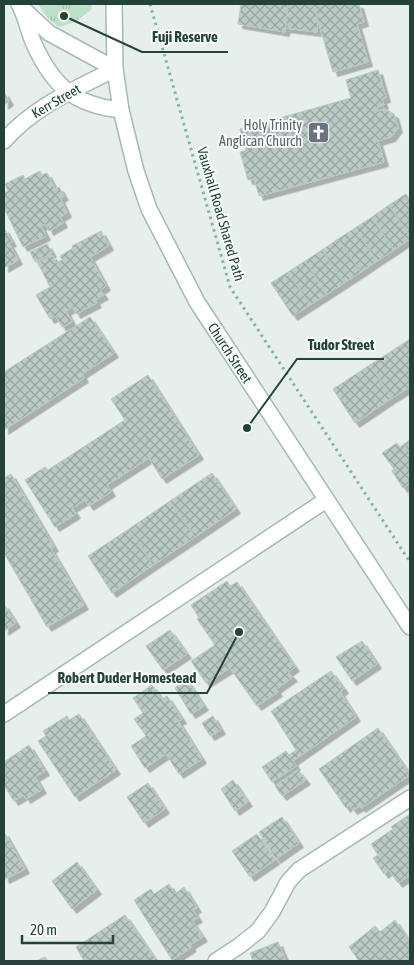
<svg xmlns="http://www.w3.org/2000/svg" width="414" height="965" viewBox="0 0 414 965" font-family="'Asap Condensed',sans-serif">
<defs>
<pattern id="grass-tufts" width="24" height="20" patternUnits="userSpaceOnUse" patternTransform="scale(1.25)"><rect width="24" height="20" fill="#bfe0c8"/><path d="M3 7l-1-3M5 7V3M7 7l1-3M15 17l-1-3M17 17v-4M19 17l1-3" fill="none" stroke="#a4c1ad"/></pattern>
<pattern id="building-cross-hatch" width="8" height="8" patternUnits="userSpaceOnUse" patternTransform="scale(1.25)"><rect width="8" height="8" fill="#bbcac4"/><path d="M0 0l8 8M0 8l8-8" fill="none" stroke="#98a6a0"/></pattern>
<filter id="shadow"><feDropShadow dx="4.5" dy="4.5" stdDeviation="0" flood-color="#0004"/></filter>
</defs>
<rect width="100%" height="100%" fill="#e6efeb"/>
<path fill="url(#grass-tufts)" d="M39,4H92L91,10L75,22L59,27C50,21 43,14 39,4Z"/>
<path fill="url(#building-cross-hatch)" stroke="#b8c9c2" filter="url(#shadow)" d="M235,4H288L285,32L238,24L241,5Z
M288,4H313L318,20L317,32L285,28Z
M313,4H359L364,22L357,24L368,62L333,72Z
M378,70L386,98L382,99L384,105L377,107L378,111L385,109L394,114L398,128L391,137L378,141L384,162L259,196L254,179L248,180L240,152L246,150L240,129L351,98L346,80Z
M4,92L9,101L4,105Z
M40,171L42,175L47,173L55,189L59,187L64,196L60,198L67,213L60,217L63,223L49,231L46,224L41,226L46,236L23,247L4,208V193L8,191L5,184L23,175L25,179Z
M406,194L410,201V237L389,205Z
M389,205L410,237V239L394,250L372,217Z
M372,217L394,250L377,261L355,228Z
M4,228L12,242L9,243L18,260L4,268Z
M355,228L377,261L361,272L338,239Z
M101,231L109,246L90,257L106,286L100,290L104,295L95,300L97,303L76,314L73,307L66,311L72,322L62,327L56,316L50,319L36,295L50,287L38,263L52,255L56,263L62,260L60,256L73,248L72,246Z
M338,239L361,272L344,283L322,250Z
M47,244L52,253L35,262L30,252Z
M322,250L344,283L327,294L305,261Z
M305,261L327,294L310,305L288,272Z
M288,272L310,305L293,316L271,283Z
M90,317L114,353L82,374L84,378L4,430V372Z
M410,339V387L392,398L370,365Z
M370,365L392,398L355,423L333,389Z
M148,375L199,455L162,479L149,458L107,485L111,492L89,506L85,500L72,508L76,514L55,527L25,480L45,467L48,470L125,420L111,399Z
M410,440V454L404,444Z
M397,443L400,447L404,444L410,454V483L403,488L392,471L394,469L382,453Z
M212,473L236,509L195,537L170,501Z
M11,474L54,547L51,549L84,605L47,627L4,553V478Z
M170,501L195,537L153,565L129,529Z
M129,529L153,565L112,593L88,556Z
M227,581L230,586L237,582L295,667L288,672L293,677L276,689L278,692L257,706L230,668L206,683L191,661L215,645L197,619L199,618L191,605Z
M4,604L16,623L4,631Z
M170,630L187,654L163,670L146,646Z
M362,641L377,664L352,681L336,657Z
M331,671L344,689L340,692L356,717L293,761L296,766L272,782L262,767L286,751L289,755L296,750L271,711Z
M187,680L204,706L191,714L175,688Z
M152,685L162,699L167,696L182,719L178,721L202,759L179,774L166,754L145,768L131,746L146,736L134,719L143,713L133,698Z
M79,714L116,770L75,797L38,741L46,736L43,731L67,716L69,720Z
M213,716L221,730L210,736L202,723Z
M378,728L410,775L361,808L360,806L353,810L349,805L346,808L319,769Z
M29,745L45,771L35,777L42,789L26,799L24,795L14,801L4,786V762Z
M298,770L306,780L282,796L275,786Z
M233,780L248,802L235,811L221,789Z
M148,783L165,809L144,823L127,797Z
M410,814V875L398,883L389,870L384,874L373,858L378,855L371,844L393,829L391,827Z
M282,817L299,843L276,859L259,832Z
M4,832L25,869L5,879L4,877Z
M257,834L275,860L250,877L232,851Z
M77,862L97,890L72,909L52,881Z
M169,884L175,894L184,887L197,908L193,910L198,918L192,921L203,937L190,945L192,947L172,960L134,900L151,889L154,894Z
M125,915L155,959L152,961H84L76,947Z
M395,920L410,943V961H359L349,947L375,926L380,932Z
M278,942L286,961H253L250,953Z
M45,957L48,961H36Z"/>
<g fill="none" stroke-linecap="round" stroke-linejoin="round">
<defs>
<path id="lane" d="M216,961L239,946L258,931L272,912L288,882L299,870L410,798"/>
<path id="street" d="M19,4C26,16 28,31 34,44C53,86 74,105 121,110
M22,8L49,33L115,69
M4,141C33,107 76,89 115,69
M4,714L326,500"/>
<path id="secondary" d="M114,4L115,69L121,110L136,171L149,209L197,302L410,627"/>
</defs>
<use href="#lane" stroke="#a8b8b2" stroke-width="18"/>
<use href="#street" stroke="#a8b8b2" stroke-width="18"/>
<use href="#secondary" stroke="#a4bbb3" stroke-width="18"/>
<path stroke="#86b3a5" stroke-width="3" stroke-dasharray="2.5 4" stroke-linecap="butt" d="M150,4L230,287L410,562"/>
<use href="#lane" stroke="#fff" stroke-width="15"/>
<use href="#street" stroke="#fff" stroke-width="15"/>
<use href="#secondary" stroke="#fff" stroke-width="15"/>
</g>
<defs>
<symbol id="church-square" viewBox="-11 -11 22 22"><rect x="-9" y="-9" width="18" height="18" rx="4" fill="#6b7280" stroke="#f7fbf9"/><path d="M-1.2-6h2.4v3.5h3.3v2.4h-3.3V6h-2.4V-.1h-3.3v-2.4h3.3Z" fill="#fff"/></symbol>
</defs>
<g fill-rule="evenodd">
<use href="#church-square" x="306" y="120" width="25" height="25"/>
</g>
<g text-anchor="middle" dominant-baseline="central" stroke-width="4" stroke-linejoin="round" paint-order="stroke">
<g font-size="14" fill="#24423a" stroke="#f7fbf9">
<text transform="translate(56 101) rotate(-30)">Kerr Street</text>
<text transform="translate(221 214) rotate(74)">Vauxhall Road Shared Path</text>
<text transform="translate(230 353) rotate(57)">Church Street</text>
</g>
<g font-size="14" fill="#5b616d" stroke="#f7fbf9" text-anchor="end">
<text x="302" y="125">Holy Trinity<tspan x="302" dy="16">Anglican Church</tspan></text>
</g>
</g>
<path fill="none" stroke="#24423a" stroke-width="2" d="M64 16L142 52H228M247 428L297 359H384M239 632L207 693H48"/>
<g fill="#24423a" stroke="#f7fbf9" stroke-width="2">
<circle cx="64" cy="16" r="5"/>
<circle cx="247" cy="428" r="5"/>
<circle cx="239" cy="632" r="5"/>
</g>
<g font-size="15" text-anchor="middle" font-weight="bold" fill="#24423a" stroke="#f7fbf9" stroke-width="4" stroke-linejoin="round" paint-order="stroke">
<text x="185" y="42">Fuji Reserve</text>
<text x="341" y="350">Tudor Street</text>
<text x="127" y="683">Robert Duder Homestead</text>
</g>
<rect width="414" height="965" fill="none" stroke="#24423a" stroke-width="10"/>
<path d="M22 935v8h91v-8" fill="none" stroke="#24423a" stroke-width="2.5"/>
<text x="30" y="935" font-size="15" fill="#24423a" stroke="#f7fbf9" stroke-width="4" paint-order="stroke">20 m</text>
</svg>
